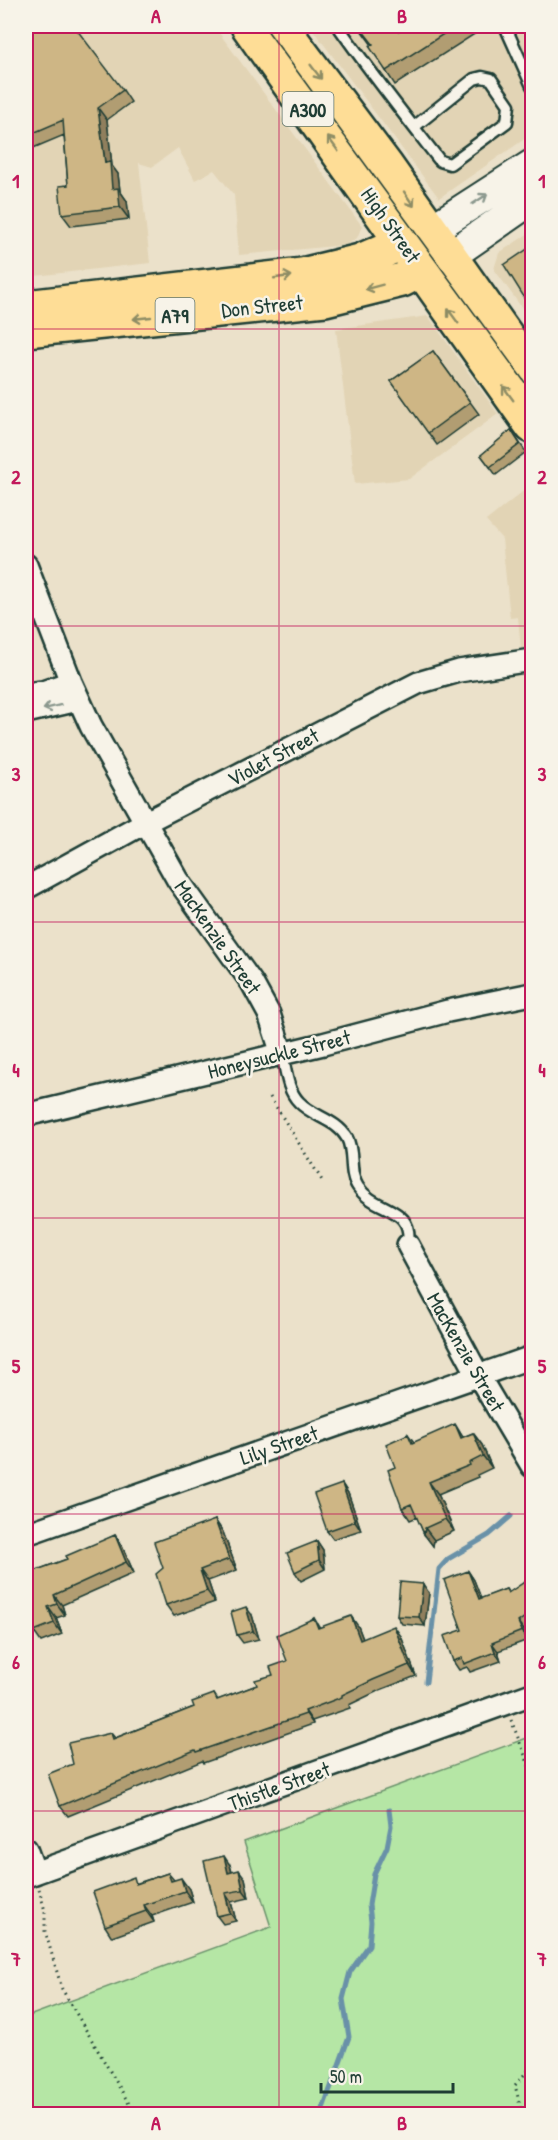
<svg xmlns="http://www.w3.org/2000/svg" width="558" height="2140" viewBox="0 0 558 2140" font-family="'Patrick Hand',sans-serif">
<rect width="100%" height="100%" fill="#ebe1ca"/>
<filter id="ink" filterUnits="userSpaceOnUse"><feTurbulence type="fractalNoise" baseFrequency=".0167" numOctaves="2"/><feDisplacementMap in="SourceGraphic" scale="12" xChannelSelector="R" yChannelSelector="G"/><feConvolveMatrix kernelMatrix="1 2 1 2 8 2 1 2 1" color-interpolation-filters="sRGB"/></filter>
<g filter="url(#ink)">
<path fill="#e2d4b5" d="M26,26H214L362,226L357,238L346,245L239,255L234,195L214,170L195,180L178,148L152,167L139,163L150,263L26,277Z
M310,26H524L527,33L532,29V134L439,198Z
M532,231V322L494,269L499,253Z
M428,316L498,414L409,479L355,484L336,329Z
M532,484V766L518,617L510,618L502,539L486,521Z"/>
<path fill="#b5e6a5" stroke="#6a926c" stroke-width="1.5" d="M527,1738L532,1754V2114H26V2017L271,1927L244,1842Z"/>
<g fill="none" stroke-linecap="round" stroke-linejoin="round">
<path stroke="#6991a8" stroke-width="5" d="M426,1682L439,1569L448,1559L489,1535L511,1516
M321,2114L349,2037L343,1999L350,1972L369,1945L371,1922L369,1905L374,1874L387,1847L391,1826L389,1810"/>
<defs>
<path id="service" d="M338,26C370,72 405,116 440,161L450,164L507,122L509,105L491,79L482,77L474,79L414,127
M505,26L532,86
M282,1054C286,1070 287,1090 299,1102C313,1117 336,1119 347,1138C355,1153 348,1173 358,1187C376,1213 414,1205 408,1245"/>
<path id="minor" d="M26,565L71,682L91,726L178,880L252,983L269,1014L282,1054
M26,694L43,692L71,682
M26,712L78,700
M26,888L146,822L418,683L459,671L532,660
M26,1115L323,1044L448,1011L532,994
M408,1245L478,1375L532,1466
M26,1534L532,1357
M26,1849L35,1873
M26,1876L532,1694"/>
<path id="secondary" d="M431,230L532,165
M450,256L532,199"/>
<path id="trunk" d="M248,26L532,426
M281,26L387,167L532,372
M26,307L302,275L360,261L423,234
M26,330L325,299L402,280L450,256"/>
</defs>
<use href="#service" stroke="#1f3d34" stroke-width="15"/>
<use href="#minor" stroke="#1f3d34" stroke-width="26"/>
<use href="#secondary" stroke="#1f3d34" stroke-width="34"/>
<use href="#trunk" stroke="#1f3d34" stroke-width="38"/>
<path stroke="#1f3d34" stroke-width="3" stroke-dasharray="1.5 4.5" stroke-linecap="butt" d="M270,1097L323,1182
M511,1720L532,1773
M39,1889L45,1911V1931L62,1989L135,2114
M522,2114L515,2085L532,2066
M531,2114H532"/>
<use href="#service" stroke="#f7f3e8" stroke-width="10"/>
<use href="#minor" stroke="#f7f3e8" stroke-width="21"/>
<use href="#secondary" stroke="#f7f3e8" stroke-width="30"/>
<use href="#trunk" stroke="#fedd96" stroke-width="33"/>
<path stroke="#1f3d34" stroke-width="1.5" d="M264,26L532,392"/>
</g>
<path fill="#b19d72" stroke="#1f3d34" stroke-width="1.5" d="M358,26H394L398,31L407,26H487L395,85L386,71L372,45Z
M26,31L123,90L131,102L107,120L112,166L118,174L120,191L127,201L129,219L71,226L62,214L68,185L64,135L26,151Z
M26,206L33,277L26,278Z
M532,246V309L524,297Z
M433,351L479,414L437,445L391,381Z
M511,430L526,452L496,475L481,455Z
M473,1433L482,1445L492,1468L477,1475L478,1477L438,1494L454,1531L434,1540L433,1546L424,1534L417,1517L410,1520L402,1508L408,1434L414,1442L463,1437Z
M342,1484L348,1493L361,1530L333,1539L327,1531Z
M215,1520L223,1532L237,1570L208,1581L215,1602L174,1616L166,1605L163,1568Z
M115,1535L122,1546L134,1573L62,1605L65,1615L56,1618L62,1634L41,1642L34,1632L26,1635V1574L67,1559Z
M317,1541L323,1550L325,1569L301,1581L295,1572Z
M468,1571L474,1580L481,1599L506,1589L509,1593L532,1577V1625L524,1630L528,1640L498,1651L501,1661L470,1672L467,1667L459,1670L453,1661L462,1630Z
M429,1593L425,1626L402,1624L397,1616Z
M252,1615L259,1639L243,1643L237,1635Z
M314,1618L320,1628L358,1626L363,1639L401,1636L416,1676L380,1690L349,1705L350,1708L312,1721L313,1724L203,1763L202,1761L68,1816L60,1806L111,1733L115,1738L194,1707L214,1694L218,1700L257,1685L273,1675L287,1661Z
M230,1865L232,1872L245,1878L249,1898L231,1902L236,1921L223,1924L217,1916Z
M168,1873L174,1880L189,1889L193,1902L152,1916L154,1922L112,1937L105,1926L138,1883Z"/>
<path fill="#907f5d" stroke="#1f3d34" stroke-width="1.5" d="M98,108L107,120L112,166L118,174L120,191L127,201L129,219L120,207L112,189L105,163Z
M26,206L33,277L26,266Z
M455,1424L463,1437L469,1450L461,1438Z
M473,1433L482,1445L492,1468L483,1456Z
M429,1482L438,1494L454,1531L445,1519Z
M342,1484L348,1493L361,1530L355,1521Z
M215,1520L223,1532L237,1570L229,1559Z
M425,1528L434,1540L433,1546L424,1534Z
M115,1535L122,1546L134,1573L126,1562Z
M317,1541L323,1550L325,1569L319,1560Z
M200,1570L208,1581L215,1602L207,1591Z
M468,1571L474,1580L485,1608L479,1599Z
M423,1584L429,1593L425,1626L419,1617Z
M54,1595L62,1605L65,1615L57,1604Z
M48,1607L56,1618L62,1634L54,1623Z
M246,1607L252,1615L259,1639L253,1631Z
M351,1616L358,1626L367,1650L360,1640Z
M518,1622L524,1630L528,1640L522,1631Z
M394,1626L401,1636L416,1676L409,1665Z
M492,1643L498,1651L501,1661L495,1652Z
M305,1711L312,1721L313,1724L306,1714Z
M224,1856L230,1865L234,1881L228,1873Z
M239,1870L245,1878L249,1898L243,1890Z
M181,1878L189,1889L193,1902L185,1891Z
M225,1893L231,1902L236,1921L230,1913Z
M144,1905L152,1916L154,1922L146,1911Z"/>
<path fill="#ceb685" stroke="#1f3d34" stroke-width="1.5" d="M33,26H74L123,90L98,108L105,163L110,162L112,189L118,188L120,207L62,214L59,186L68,185L63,120L26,136V31Z
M359,26H394L398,31L407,26H456L386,71L369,46L373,44Z
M532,246V292L524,297L504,265Z
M433,351L470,402L428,433L391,381Z
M511,430L520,444L490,467L481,455Z
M455,1424L461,1438L473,1433L483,1456L469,1463L470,1465L429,1482L445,1519L425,1528L424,1534L411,1504L402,1508L388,1470L395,1467L386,1444L408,1434L412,1443Z
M342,1484L355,1521L327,1531L314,1494Z
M215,1520L229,1559L200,1570L207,1591L166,1605L156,1574L163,1568L154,1542Z
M115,1535L126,1562L54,1595L57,1604L48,1607L54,1623L34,1631L30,1620L26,1621V1574L67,1559L66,1556Z
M317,1541L319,1560L295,1572L287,1553Z
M468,1571L479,1599L506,1589L508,1593L532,1577V1612L518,1622L522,1631L492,1643L495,1652L464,1664L462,1658L453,1661L444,1636L462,1630L444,1580Z
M400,1582L423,1584L419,1617L397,1616Z
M246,1607L253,1631L237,1635L231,1612Z
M351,1616L360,1640L394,1626L409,1665L373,1680L342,1695V1697L305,1711L306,1714L196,1752L195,1750L60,1806L48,1774L73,1764L68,1743L111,1733L113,1739L194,1707L192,1702L214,1694L217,1700L257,1685L255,1680L273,1675L270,1667L287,1661L277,1635L314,1618L318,1628Z
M532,1744V1755L529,1745Z
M224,1856L228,1873L239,1870L243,1890L225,1893L230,1913L217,1916L204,1861Z
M168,1873L171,1881L181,1878L185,1891L144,1905L146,1911L105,1926L93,1892L134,1877L136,1884Z"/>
<defs><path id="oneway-shaft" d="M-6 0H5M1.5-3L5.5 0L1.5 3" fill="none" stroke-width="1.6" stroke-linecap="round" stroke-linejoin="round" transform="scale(1.5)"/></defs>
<g stroke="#8e8d65">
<use href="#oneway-shaft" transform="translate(316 72) rotate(53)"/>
<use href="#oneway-shaft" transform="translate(333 144) rotate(-126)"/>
<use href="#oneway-shaft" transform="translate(409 199) rotate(56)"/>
<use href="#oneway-shaft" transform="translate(283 277) rotate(-8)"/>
<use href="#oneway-shaft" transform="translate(374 287) rotate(165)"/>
<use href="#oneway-shaft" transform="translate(453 316) rotate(-126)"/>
<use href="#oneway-shaft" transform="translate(142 318) rotate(174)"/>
<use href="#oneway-shaft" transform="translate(508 393) rotate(-126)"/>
</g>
<g stroke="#8b988e">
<use href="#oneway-shaft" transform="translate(480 199) rotate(-33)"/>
<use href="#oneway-shaft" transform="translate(52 707) rotate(166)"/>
</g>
</g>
<path fill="none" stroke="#c2185b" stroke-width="1.5" stroke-opacity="0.55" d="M279,26V2114M26,329H532M26,626H532M26,922H532M26,1218H532M26,1514H532M26,1811H532"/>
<g text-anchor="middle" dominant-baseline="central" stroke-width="5" stroke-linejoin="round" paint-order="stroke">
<g fill="#f7f3e8" stroke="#60746a" stroke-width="1.5">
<rect x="282.5" y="92" width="51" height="34" rx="4.5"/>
<rect x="155.5" y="298" width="39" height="34" rx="4.5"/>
</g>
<g font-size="20" font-weight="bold" fill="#1f3d34">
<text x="308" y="109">A300</text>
<text x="175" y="315">A79</text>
</g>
<g font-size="21" fill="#1f3d34" stroke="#f7f3e8">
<text transform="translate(391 225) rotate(55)">High Street</text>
<text transform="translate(262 306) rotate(-6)">Don Street</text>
<text transform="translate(273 757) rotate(-28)">Violet Street</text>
<text transform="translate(218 937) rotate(55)">MacKenzie Street</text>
<text transform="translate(279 1054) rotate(-14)">Honeysuckle Street</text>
<text transform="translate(466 1352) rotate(60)">MacKenzie Street</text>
<text transform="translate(279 1445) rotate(-19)">Lily Street</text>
<text transform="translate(279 1786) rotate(-20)">Thistle Street</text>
</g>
</g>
<rect width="558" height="2140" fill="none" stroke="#f7f3e8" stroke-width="66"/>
<path d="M321 2083v9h132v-9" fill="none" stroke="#1f3d34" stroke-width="3"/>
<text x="330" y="2083" font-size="18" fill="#1f3d34" stroke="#f7f3e8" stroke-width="4.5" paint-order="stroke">50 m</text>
<rect x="33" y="33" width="492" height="2074" fill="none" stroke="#c2185b" stroke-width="2"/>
<g font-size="20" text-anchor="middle" font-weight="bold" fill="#c2185b">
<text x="156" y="23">A</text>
<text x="402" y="23">B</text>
<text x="16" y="188">1</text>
<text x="542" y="188">1</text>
<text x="16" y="484">2</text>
<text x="542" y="484">2</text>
<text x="16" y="781">3</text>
<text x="542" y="781">3</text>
<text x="16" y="1077">4</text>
<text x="542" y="1077">4</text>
<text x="16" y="1373">5</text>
<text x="542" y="1373">5</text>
<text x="16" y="1669">6</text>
<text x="542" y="1669">6</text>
<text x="16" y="1966">7</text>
<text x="542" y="1966">7</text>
<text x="156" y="2130">A</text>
<text x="402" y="2130">B</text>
</g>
</svg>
